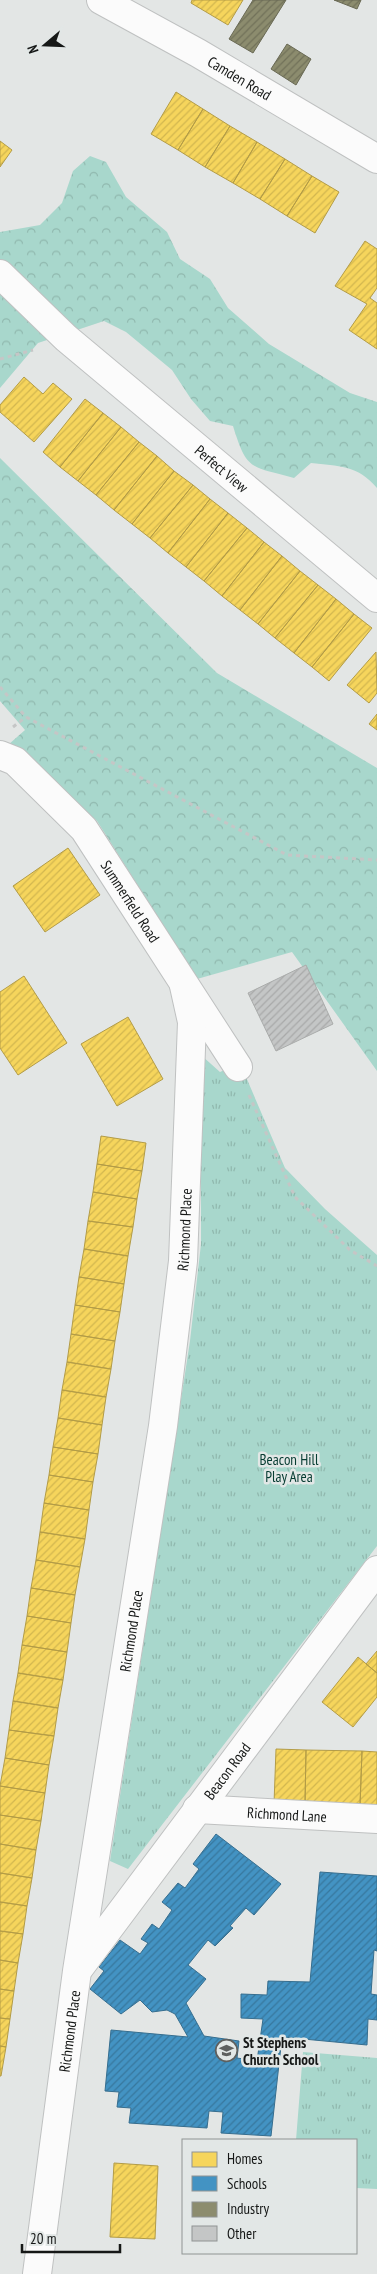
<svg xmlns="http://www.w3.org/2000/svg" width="377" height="2274" viewBox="0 0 377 2274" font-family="'PT Sans Narrow',sans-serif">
<defs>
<pattern id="forest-crowns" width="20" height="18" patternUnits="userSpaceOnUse" patternTransform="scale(1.25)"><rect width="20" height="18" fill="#a8d7cc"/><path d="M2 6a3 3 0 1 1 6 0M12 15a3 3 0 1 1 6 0" fill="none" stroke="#90b8ae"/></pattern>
<pattern id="park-tufts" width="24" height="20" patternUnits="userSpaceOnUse" patternTransform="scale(1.25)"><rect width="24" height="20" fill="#a8d7cc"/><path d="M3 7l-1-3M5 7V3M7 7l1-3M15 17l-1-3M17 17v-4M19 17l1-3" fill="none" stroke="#90b8ae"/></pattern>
<pattern id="homes-hatch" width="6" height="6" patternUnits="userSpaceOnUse" patternTransform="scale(1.25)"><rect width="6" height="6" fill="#f6d55c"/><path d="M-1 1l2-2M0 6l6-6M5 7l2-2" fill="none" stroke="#d2b64f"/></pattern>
<pattern id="schools-hatch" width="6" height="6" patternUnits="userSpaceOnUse" patternTransform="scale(1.25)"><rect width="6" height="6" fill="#4393c3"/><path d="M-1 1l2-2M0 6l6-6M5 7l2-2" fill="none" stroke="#37779d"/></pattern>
<pattern id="industry-hatch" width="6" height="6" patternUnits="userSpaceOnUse" patternTransform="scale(1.25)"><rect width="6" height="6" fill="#8c8c6e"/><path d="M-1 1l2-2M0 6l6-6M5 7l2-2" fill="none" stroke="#717159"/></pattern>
<pattern id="building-hatch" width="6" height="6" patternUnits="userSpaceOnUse" patternTransform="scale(1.25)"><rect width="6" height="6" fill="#c4c6c6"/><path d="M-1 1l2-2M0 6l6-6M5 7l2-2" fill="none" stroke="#a8a9a9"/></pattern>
</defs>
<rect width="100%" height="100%" fill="#e3e6e5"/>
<path fill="url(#forest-crowns)" d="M90,156L106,162L126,197L167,232L180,259L210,279L228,308L269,344L350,393L377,402V488C358,465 338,466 311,463L294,478C250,466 247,471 233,426L210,421L191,399L172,370L126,332L104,321L38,343L0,388V232L40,225L62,203L73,171Z
M0,458L217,673L377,768V1071L292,952L197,979L97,821L8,745L25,730L0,701Z"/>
<path fill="url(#park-tufts)" d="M201,1055L220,1072L240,1063L285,1168L325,1209L377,1255V1546L128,1869L110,1861L190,1341L201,1244Z
M303,2052L377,2058V2189L356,2188V2140H296Z"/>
<path fill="url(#homes-hatch)" stroke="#b39c47" d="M192,0H243L228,25L191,3Z
M176,92L203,109L178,150L151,134Z
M203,109L230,126L205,167L178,150Z
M230,126L257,142L233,183L205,167Z
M0,141L12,150L0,167Z
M257,142L285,159L260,199L233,183Z
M285,159L312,176L287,216L260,199Z
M312,176L339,192L315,233L287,216Z
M365,241L377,249V288L370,298L377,303V349L349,330L367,304L335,286Z
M24,377L43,394L53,383L72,399L34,442L0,412V405Z
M85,399L103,413L60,467L43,452Z
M103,413L121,427L78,481L60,467Z
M121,427L139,442L96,495L78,481Z
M139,442L157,456L114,510L96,495Z
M157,456L174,471L132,524L114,510Z
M174,471L193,485L150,538L132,524Z
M193,485L210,499L168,553L150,538Z
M210,499L228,513L186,567L168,553Z
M228,513L247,528L204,581L186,567Z
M247,528L264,542L222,596L204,581Z
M264,542L282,556L240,610L222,596Z
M282,556L300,571L258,624L240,610Z
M300,571L318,585L275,638L258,624Z
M318,585L336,599L294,653L275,638Z
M336,599L354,614L312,667L294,653Z
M354,614L372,628L329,681L312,667Z
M376,652L377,693L369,703L347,685Z
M377,714V730L369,724Z
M68,848L100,895L45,932L13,886Z
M24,976L67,1043L18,1075L0,1048V992Z
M128,1017L163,1079L117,1106L81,1044Z
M101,1136L146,1143L142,1171L97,1164Z
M97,1164L142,1171L137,1199L93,1192Z
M93,1192L137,1199L133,1227L88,1221Z
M88,1221L133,1227L128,1256L84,1249Z
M84,1249L128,1256L124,1284L79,1277Z
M79,1277L124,1284L120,1312L75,1305Z
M75,1305L120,1312L115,1341L71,1334Z
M71,1334L115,1341L111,1369L67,1362Z
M67,1362L111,1369L106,1397L62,1390Z
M62,1390L106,1397L102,1425L58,1418Z
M58,1418L102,1425L98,1454L53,1447Z
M53,1447L98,1454L93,1482L49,1475Z
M49,1475L93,1482L89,1510L44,1503Z
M44,1503L89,1510L85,1539L40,1532Z
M40,1532L85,1539L80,1567L36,1560Z
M36,1560L80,1567L75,1595L31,1588Z
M31,1588L75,1595L71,1623L27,1616Z
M27,1616L71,1623L67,1652L22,1645Z
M22,1645L67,1652L63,1680L18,1673Z
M377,1651V1673L366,1664Z
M358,1657L377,1673V1697L353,1727L322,1702Z
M18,1673L63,1680L58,1708L13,1701Z
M13,1701L58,1708L54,1736L9,1730Z
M9,1730L54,1736L49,1765L5,1758Z
M276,1749L306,1750L305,1805L274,1804Z
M306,1750L362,1751L360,1806L305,1805Z
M362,1751L377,1752V1807L360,1806Z
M5,1758L49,1765L45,1793L0,1786Z
M0,1786L45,1793L41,1821L0,1815Z
M0,1815L41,1821L36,1850L0,1844Z
M0,1844L36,1850L32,1878L0,1873Z
M0,1873L32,1878L27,1906L0,1902Z
M0,1902L27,1906L23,1934L0,1931Z
M0,1931L23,1934L18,1963L0,1960Z
M0,1960L18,1963L14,1991L0,1989Z
M0,1989L14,1991L10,2019L0,2018Z
M0,2018L10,2019L6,2047L0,2046Z
M0,2046L6,2047L1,2076H0Z
M114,2163L158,2166L155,2239L110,2237Z"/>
<path fill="url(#schools-hatch)" stroke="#366e8f" d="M216,1834L281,1884L254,1915L246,1908L230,1926L233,1928L215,1946L208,1940L188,1965L206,1979L186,2003L204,2036L239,2041L237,2058L257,2061L263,2019L241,2018V1994L267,1995L268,1981L310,1982L320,1872L377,1876V1951L374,1950L371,1994L377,1995V2020L368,2019L367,2045L282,2037L271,2136L221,2133L223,2112L209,2111L207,2128L129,2123L131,2108L117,2107L119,2092L105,2091L111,2030L188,2037L175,2014L167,2010L152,2012L140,2000L121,2014L90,1989L104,1971L99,1967L120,1940L140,1954L148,1943L141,1939L152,1924L159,1929L172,1910L162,1902L178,1883L185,1888L199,1869L193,1864Z"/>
<path fill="url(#industry-hatch)" stroke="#696954" d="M253,0H286L253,53L229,39Z
M334,0H361L357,9Z
M287,44L311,59L296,85L271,69Z"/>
<path fill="url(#building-hatch)" stroke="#aaacab" d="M306,965L333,1024L276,1051L248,993Z"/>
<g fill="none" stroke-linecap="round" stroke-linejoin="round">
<defs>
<g id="minor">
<path id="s1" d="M101,0L198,53L377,159"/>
<path id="s2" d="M0,274L66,338L377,598"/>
<path id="s3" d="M0,755L15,761L84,829L238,1067"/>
<path id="s4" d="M197,1809L377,1819"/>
<path id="s5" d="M80,1967L377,1570"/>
<path id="s6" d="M37,2274L77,1971L163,1426L183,1261L192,1022L184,986"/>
</g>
</defs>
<use href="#minor" stroke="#bfc1c1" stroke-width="30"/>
<path stroke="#c5c6c6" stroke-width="3" stroke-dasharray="4 4" stroke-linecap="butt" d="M0,359L33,350
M0,687L26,717L287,855L377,860
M13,727L26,717
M249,1095L295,1197L350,1250L377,1266"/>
<use href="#minor" stroke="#fbfbfb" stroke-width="28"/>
</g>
<defs>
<symbol id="school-ring" viewBox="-11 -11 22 22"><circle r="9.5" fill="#e2e7e6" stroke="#5e605f" stroke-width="1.5"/><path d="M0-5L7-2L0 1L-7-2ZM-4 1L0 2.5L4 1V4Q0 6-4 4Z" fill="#5e605f"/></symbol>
</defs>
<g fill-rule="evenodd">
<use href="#school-ring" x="214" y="2038" width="25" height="25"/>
</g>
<g text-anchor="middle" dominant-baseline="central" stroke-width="5" stroke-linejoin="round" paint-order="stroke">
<g font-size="15" fill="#161817" stroke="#e2e7e6">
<text stroke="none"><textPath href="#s1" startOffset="159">Camden Road</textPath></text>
<text stroke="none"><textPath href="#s2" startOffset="295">Perfect View</textPath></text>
<text stroke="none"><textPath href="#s3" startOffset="199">Summerfield Road</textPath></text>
<text stroke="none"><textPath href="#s6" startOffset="1055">Richmond Place</textPath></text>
<text stroke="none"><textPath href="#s6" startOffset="650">Richmond Place</textPath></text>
<text stroke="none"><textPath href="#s5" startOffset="245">Beacon Road</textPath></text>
<text stroke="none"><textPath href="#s4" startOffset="90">Richmond Lane</textPath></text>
<text stroke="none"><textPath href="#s6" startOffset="245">Richmond Place</textPath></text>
</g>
<g font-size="15" fill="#063c32" stroke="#e2e7e6">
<text x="289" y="1459">Beacon Hill<tspan x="289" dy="17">Play Area</tspan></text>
</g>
<g font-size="15" font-weight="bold" fill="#161817" stroke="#e2e7e6" text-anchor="start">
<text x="243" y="2042">St Stephens<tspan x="243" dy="17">Church School</tspan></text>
</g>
</g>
<rect x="182" y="2139" width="175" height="115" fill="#e2e7e6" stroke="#909493"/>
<rect x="192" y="2152" width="25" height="15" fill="#f6d55c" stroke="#909493"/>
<text x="227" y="2164" font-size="15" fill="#161817">Homes</text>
<rect x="192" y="2176" width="25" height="15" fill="#4393c3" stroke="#909493"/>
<text x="227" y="2189" font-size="15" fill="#161817">Schools</text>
<rect x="192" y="2202" width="25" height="15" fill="#8c8c6e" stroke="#909493"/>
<text x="227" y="2214" font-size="15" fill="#161817">Industry</text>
<rect x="192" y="2226" width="25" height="15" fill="#c4c6c6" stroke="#909493"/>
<text x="227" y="2239" font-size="15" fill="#161817">Other</text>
<g transform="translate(45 45) rotate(251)" stroke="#e2e7e6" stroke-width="4" paint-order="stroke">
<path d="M0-4L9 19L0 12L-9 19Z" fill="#161817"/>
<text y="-8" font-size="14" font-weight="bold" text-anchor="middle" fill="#161817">N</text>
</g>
<path d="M22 2244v8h98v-8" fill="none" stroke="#161817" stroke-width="2.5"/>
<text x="30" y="2244" font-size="15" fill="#161817" stroke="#e2e7e6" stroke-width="4" paint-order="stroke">20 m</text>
</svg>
